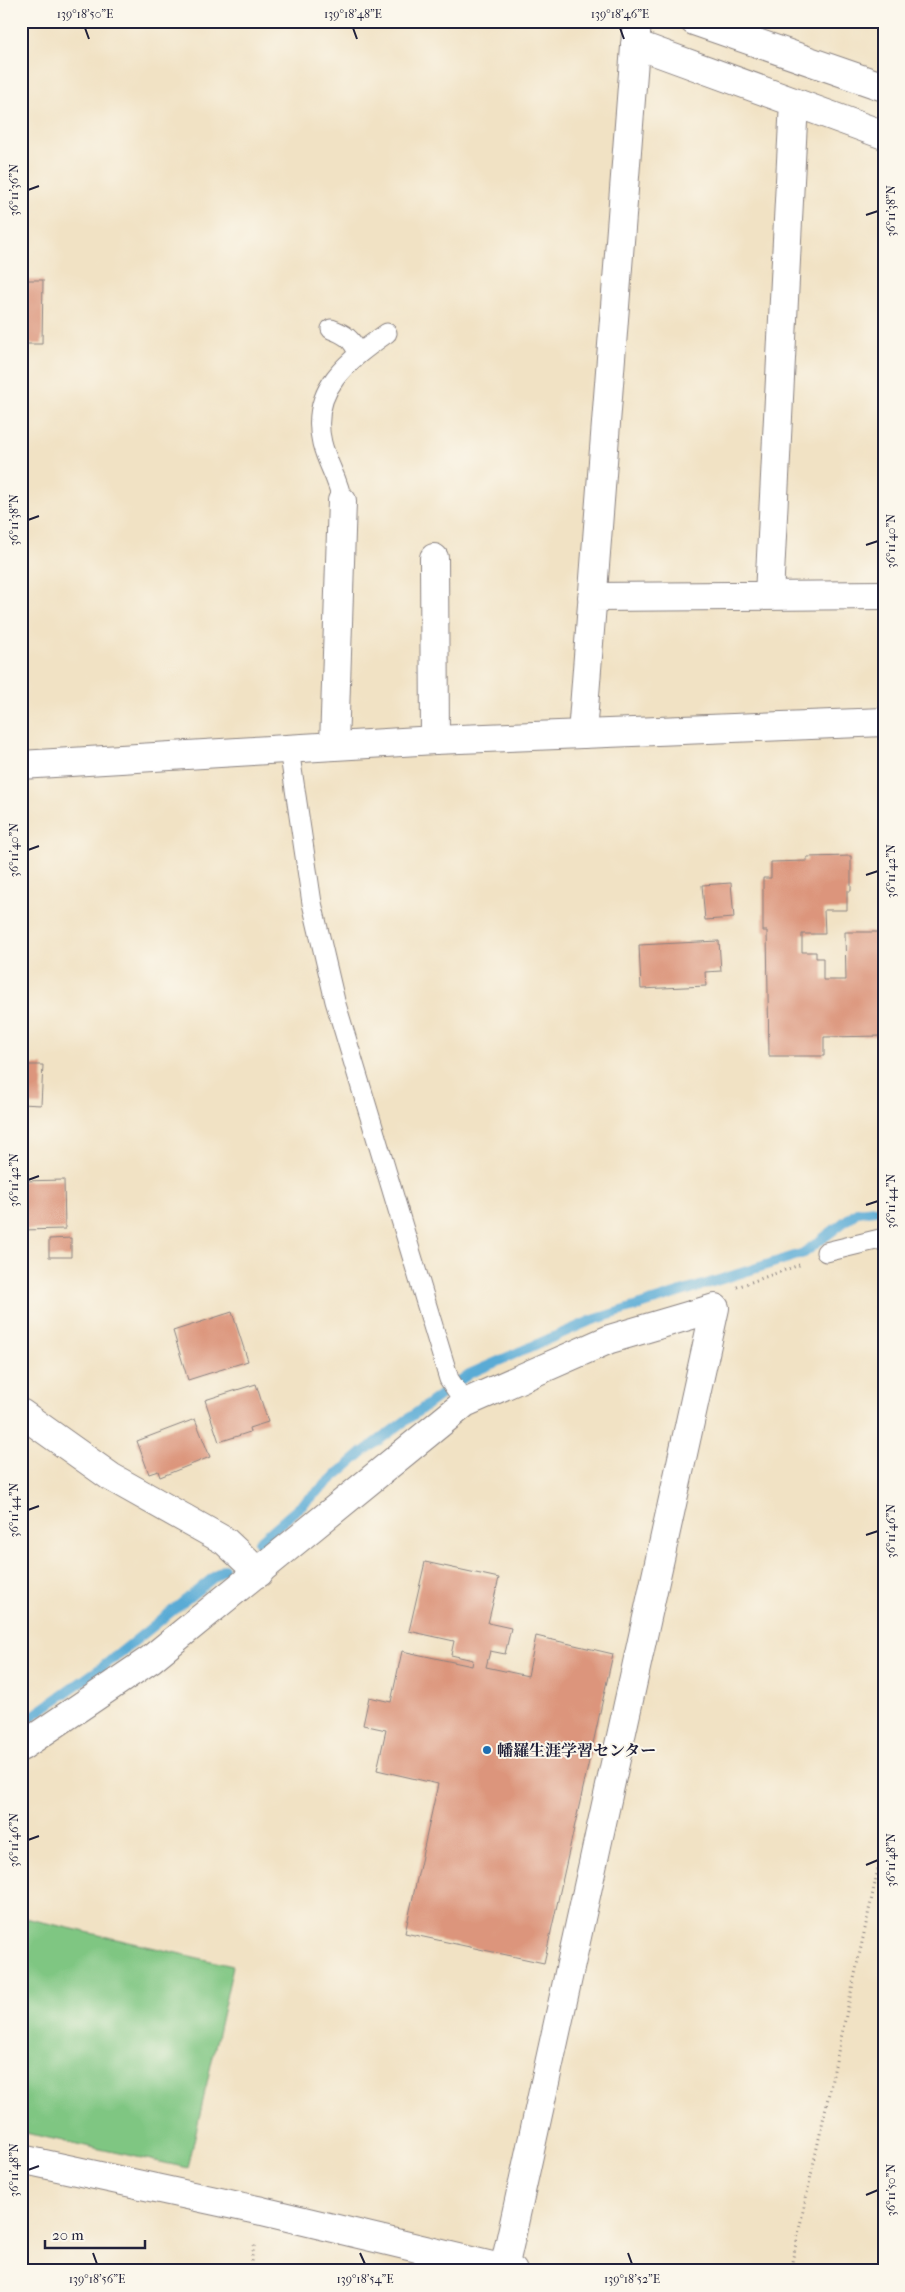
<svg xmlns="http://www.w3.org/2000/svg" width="905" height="2292" viewBox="0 0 905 2292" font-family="'IM FELL French Canon','Noto Serif JP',serif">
<rect width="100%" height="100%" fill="#fbf7ec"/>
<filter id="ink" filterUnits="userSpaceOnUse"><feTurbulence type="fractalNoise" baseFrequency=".02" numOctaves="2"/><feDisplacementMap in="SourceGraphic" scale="10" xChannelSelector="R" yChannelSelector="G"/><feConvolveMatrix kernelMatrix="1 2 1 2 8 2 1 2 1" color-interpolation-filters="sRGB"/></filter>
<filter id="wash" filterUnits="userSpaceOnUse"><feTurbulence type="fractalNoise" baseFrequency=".0096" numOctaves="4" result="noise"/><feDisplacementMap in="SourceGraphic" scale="20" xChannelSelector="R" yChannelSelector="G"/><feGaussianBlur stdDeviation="1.12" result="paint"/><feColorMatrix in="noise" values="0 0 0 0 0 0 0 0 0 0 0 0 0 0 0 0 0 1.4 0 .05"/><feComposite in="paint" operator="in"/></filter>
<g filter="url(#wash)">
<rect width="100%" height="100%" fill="#f1e2c4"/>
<path fill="#7fc682" stroke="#50745e" d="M21,1917L233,1966L188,2168L21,2132Z"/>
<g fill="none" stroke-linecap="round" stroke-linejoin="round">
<path stroke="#5aabd5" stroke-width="10" d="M259,1542L363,1452L469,1374L590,1321L804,1253L857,1212L884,1209
M21,1724L105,1665L224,1569"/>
</g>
<g id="blocks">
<path fill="#dc957b" d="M21,280H43L42,344H21Z
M851,856V891H847V910H824L825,934H802V952H816V958H823V980H846L845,932H884V1036L824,1037V1056H769L767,931H763V878H771V862L807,861V857Z
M731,883L734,918L705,920L702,885Z
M719,941L721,971L705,972L706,986L641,989L639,945Z
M21,1065H43L41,1105L21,1104Z
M64,1180L65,1229L21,1230V1181Z
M71,1238V1257H49V1239Z
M232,1312L248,1361L188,1380L173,1331Z
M256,1384L268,1422L249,1428L250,1432L219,1442L205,1400Z
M195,1419L210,1457L160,1477L158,1471L149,1474L137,1441Z
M425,1562L499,1578L488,1623L511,1628L505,1654L490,1651L486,1667L528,1676L536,1636L613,1654L544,1963L405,1933L438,1784L377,1770L386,1730L363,1725L369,1697L391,1702L402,1651L472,1666L473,1660L451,1655L454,1641L409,1631Z"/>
</g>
</g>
<g filter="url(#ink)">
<use href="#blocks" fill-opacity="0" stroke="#8a8280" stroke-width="1"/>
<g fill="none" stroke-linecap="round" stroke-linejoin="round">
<defs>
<path id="lane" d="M331,329C345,334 352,339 358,353
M342,501C339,480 327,464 322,443C309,389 349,360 387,333
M289,749L312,903L335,1001L449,1379L465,1403
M826,1252L884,1238"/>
<path id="street" d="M694,21L884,87
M635,44L884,135
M434,558L435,740
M769,595L794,102
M592,597L884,595
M582,734L637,21
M334,745L342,501
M21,1747L151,1659L465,1403L610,1339L715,1308L504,2269
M21,2159L262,2211L513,2271"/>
<path id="secondary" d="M21,765L435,740L884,722
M21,1413L111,1477L225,1541L259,1573"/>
</defs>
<use href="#lane" stroke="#8a8280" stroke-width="21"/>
<use href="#street" stroke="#8a8280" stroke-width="30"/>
<use href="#secondary" stroke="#8a8280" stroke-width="30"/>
<path stroke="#8a8280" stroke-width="3" stroke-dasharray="1 4" stroke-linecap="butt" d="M737,1287L802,1264
M249,2271L255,2242
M790,2271L884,1842"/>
<use href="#lane" stroke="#fff" stroke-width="19"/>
<use href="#street" stroke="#fff" stroke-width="28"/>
<use href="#secondary" stroke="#fff" stroke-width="28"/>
</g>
</g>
<path fill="none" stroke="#22223b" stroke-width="2" d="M85,28L89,39M353,28L357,39M620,28L624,39M28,190L39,186M866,215L878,211M28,520L39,516M866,545L878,541M28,850L39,846M866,875L878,871M28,1180L39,1176M866,1205L878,1201M28,1510L39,1506M866,1535L878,1531M28,1840L39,1836M866,1865L878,1860M28,2170L39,2166M866,2195L878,2190M93,2253L97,2264M360,2253L365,2264M628,2253L632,2264"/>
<circle fill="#1f6fb2" stroke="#fbf7ec" stroke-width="2" cx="487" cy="1750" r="5"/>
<g text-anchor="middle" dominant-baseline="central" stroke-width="4" stroke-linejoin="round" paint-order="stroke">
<g font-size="16" font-weight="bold" fill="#22223b" stroke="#fbf7ec" text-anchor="start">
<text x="497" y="1750">幡羅生涯学習センター</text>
</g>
</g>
<rect width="905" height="2292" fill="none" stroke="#fbf7ec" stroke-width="55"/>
<path d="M45 2240v8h100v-8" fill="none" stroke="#22223b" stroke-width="2.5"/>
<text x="52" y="2240" font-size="15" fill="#22223b" stroke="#fbf7ec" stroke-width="4" paint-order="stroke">20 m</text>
<rect x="28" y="28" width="850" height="2236" fill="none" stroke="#22223b" stroke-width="2"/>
<g font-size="12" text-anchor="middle" fill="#22223b">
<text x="85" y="18">139°18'50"E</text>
<text x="353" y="18">139°18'48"E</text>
<text x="620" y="18">139°18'46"E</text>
<text transform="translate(14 190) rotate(-90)" y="4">36°11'36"N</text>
<text transform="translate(891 211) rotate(-90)" y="4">36°11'38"N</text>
<text transform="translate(14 520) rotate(-90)" y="4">36°11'38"N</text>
<text transform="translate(891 541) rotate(-90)" y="4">36°11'40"N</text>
<text transform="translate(14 850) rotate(-90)" y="4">36°11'40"N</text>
<text transform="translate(891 871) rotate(-90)" y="4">36°11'42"N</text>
<text transform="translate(14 1180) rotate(-90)" y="4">36°11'42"N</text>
<text transform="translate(891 1201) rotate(-90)" y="4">36°11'44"N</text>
<text transform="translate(14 1510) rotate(-90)" y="4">36°11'44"N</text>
<text transform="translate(891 1531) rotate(-90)" y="4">36°11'46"N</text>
<text transform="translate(14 1840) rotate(-90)" y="4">36°11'46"N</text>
<text transform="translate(891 1860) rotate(-90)" y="4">36°11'48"N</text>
<text transform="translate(14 2170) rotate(-90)" y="4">36°11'48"N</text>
<text transform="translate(891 2190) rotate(-90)" y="4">36°11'50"N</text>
<text x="97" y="2283">139°18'56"E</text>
<text x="365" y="2283">139°18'54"E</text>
<text x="632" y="2283">139°18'52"E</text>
</g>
</svg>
